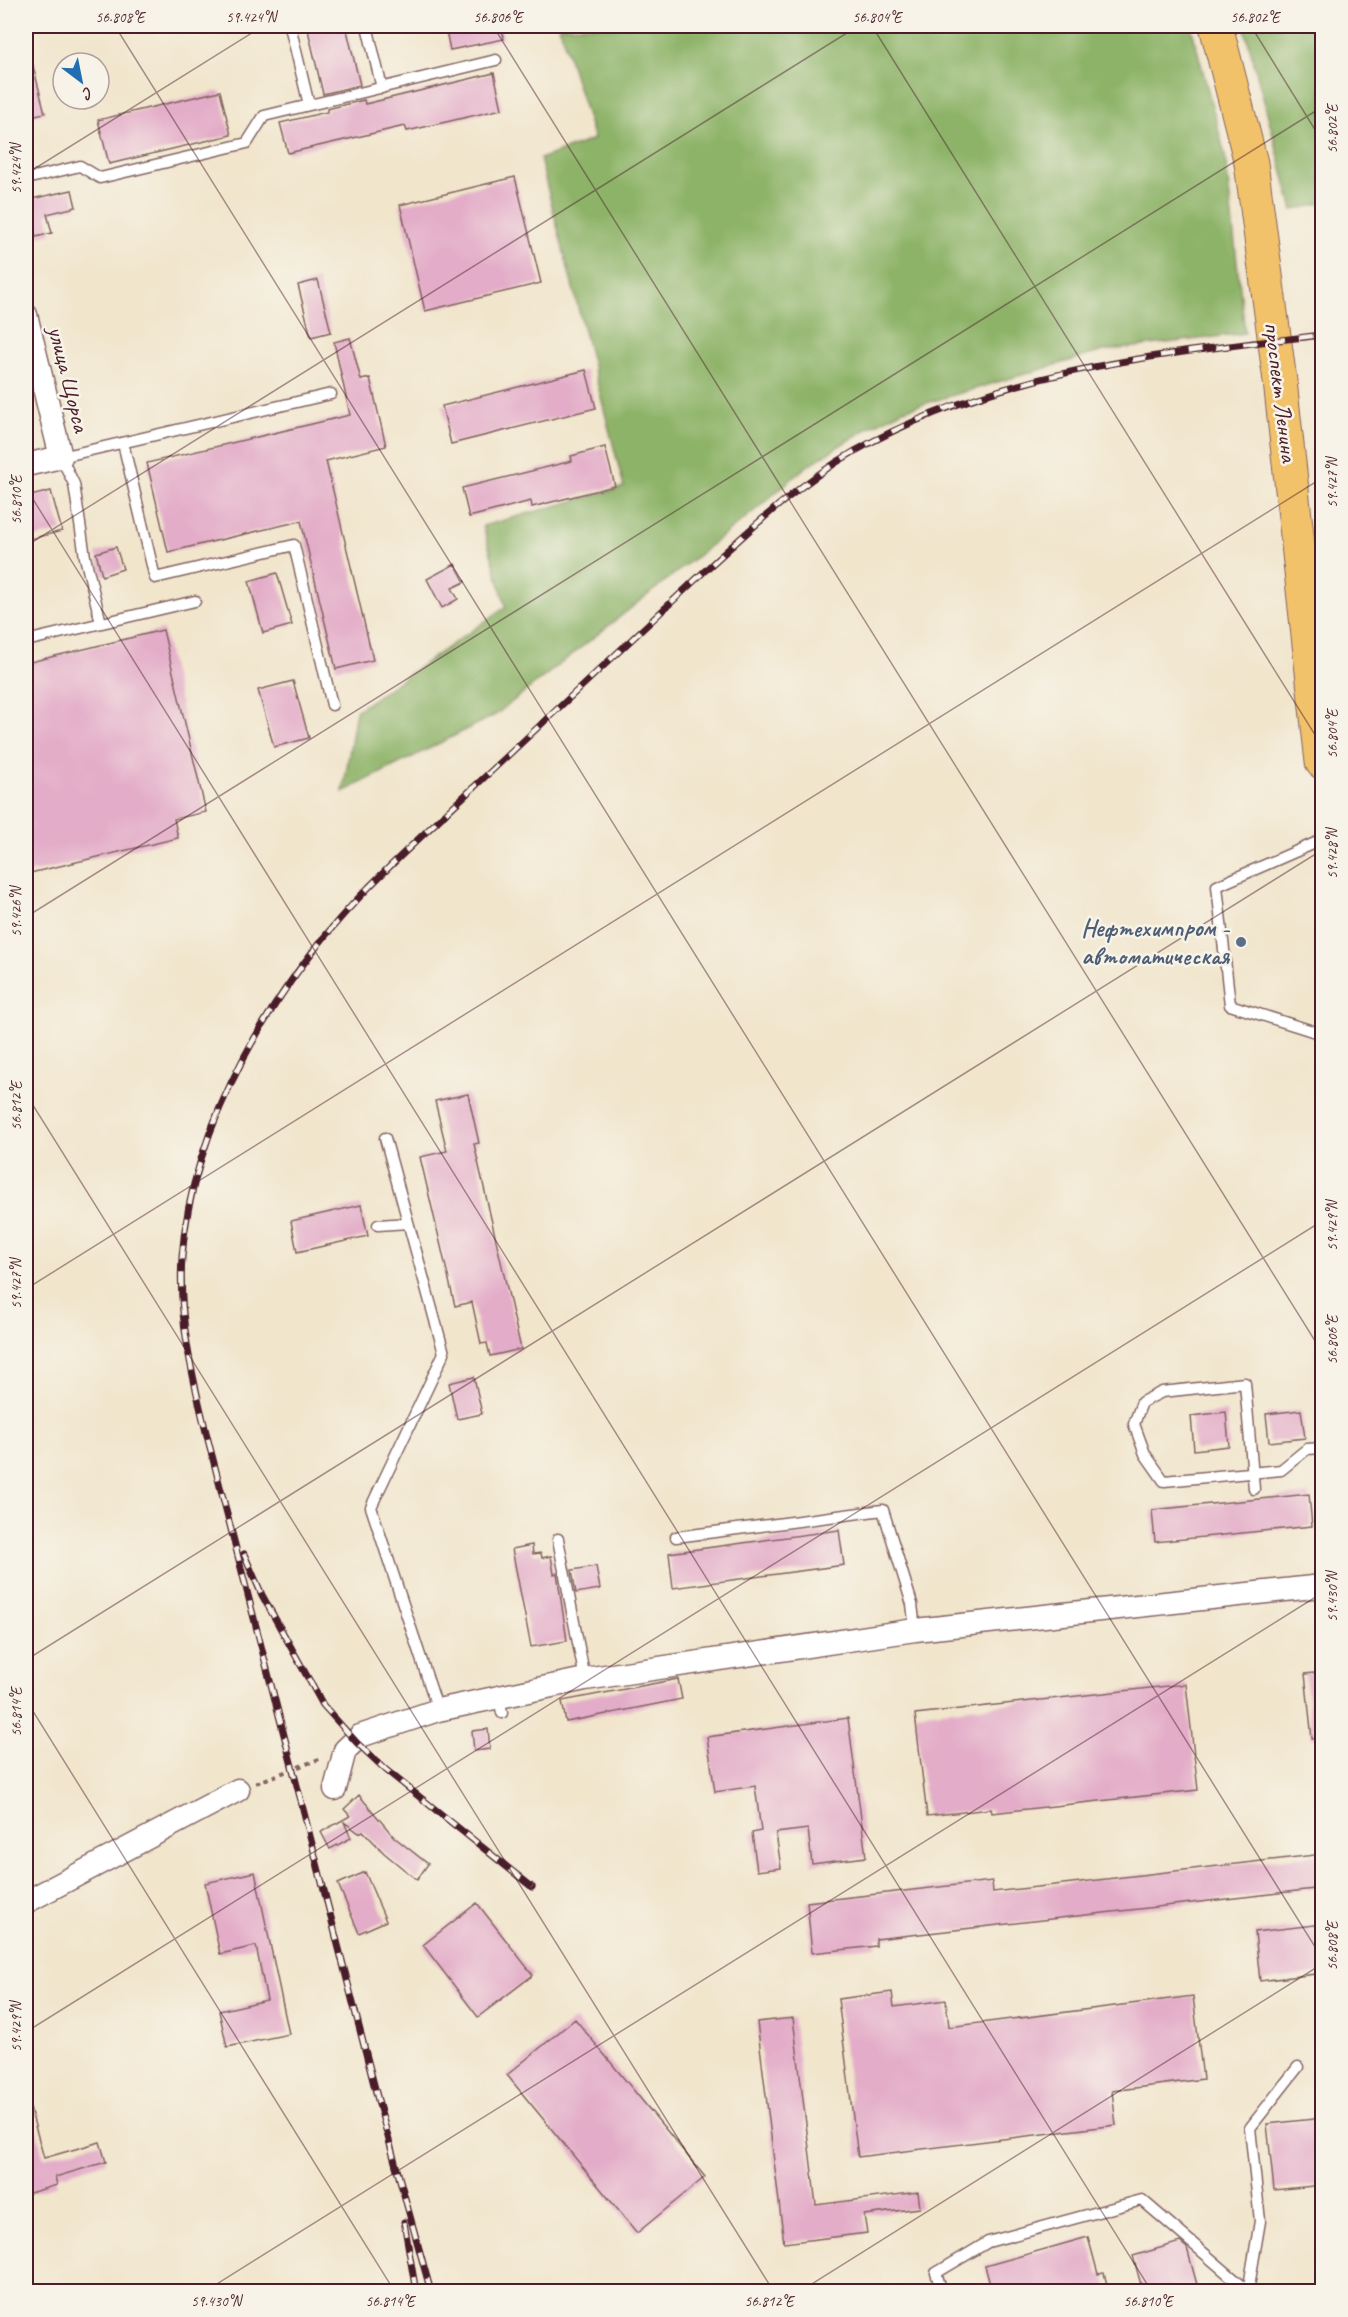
<svg xmlns="http://www.w3.org/2000/svg" width="1348" height="2317" viewBox="0 0 1348 2317" font-family="Caveat,sans-serif">
<rect width="100%" height="100%" fill="#f7f3e8"/>
<filter id="ink" filterUnits="userSpaceOnUse"><feTurbulence type="fractalNoise" baseFrequency=".0167" numOctaves="2"/><feDisplacementMap in="SourceGraphic" scale="12" xChannelSelector="R" yChannelSelector="G"/><feConvolveMatrix kernelMatrix="1 2 1 2 8 2 1 2 1" color-interpolation-filters="sRGB"/></filter>
<filter id="wash" filterUnits="userSpaceOnUse"><feTurbulence type="fractalNoise" baseFrequency=".008" numOctaves="4" result="noise"/><feDisplacementMap in="SourceGraphic" scale="24" xChannelSelector="R" yChannelSelector="G"/><feGaussianBlur stdDeviation="1.35" result="paint"/><feColorMatrix in="noise" values="0 0 0 0 0 0 0 0 0 0 0 0 0 0 0 0 0 1.4 0 .05"/><feComposite in="paint" operator="in"/></filter>
<g filter="url(#wash)">
<rect width="100%" height="100%" fill="#f1e5cc"/>
<path fill="#8db368" stroke="#6c694a" stroke-width="1.5" d="M559,26H1191L1225,155L1245,333L1103,351L903,410L868,428L807,466L748,516L495,715L343,792L356,711L506,607L483,526L624,487L540,159L594,139Z
M1244,26H1322V203L1293,210Z"/>
<g id="blocks">
<path fill="#e3acc8" d="M307,26H346L360,85L323,94Z
M445,26H501L504,39L450,50Z
M26,58H31L45,113L26,117Z
M494,73L502,109L407,131L405,126L288,153L280,123L327,112V109L364,100L365,104Z
M220,91L231,135L109,164L98,120Z
M515,177L541,283L425,311L400,205Z
M72,190L76,207L47,214L52,233L36,237L27,200Z
M318,280L331,332L311,337L298,285Z
M350,338L361,380L370,378L386,446L326,461L373,660L336,669L301,521L168,552L147,463L350,415L334,342Z
M586,370L596,408L451,444L442,406Z
M605,447L615,486L532,507L531,501L469,517L462,488L572,461L571,456Z
M51,491L62,531L26,540V497Z
M116,547L123,569L102,576L96,553Z
M455,564L465,582L452,588L458,599L442,608L427,579Z
M277,573L292,625L263,633L249,581Z
M163,630L206,812L174,819L178,838L26,874V663Z
M293,681L309,738L274,747L258,690Z
M468,1094L479,1143L474,1144L521,1349L490,1356L487,1343L481,1344L472,1302L455,1306L420,1157L447,1151L435,1101Z
M361,1205L368,1236L297,1252L291,1221Z
M474,1377L482,1414L457,1419L449,1383Z
M1301,1410L1305,1438L1269,1442L1266,1414Z
M1226,1412L1229,1446L1194,1450L1191,1416Z
M1309,1494L1312,1526L1155,1542L1152,1510Z
M839,1530L844,1565L673,1588L669,1553Z
M532,1545L533,1554L541,1553L542,1558L551,1556L554,1574L557,1573L567,1641L531,1647L512,1549Z
M596,1566L600,1589L576,1593L572,1570Z
M1323,1672V1738L1312,1739L1305,1674Z
M678,1679L682,1699L566,1722L562,1701Z
M1186,1684L1198,1790L992,1813L991,1809L927,1816L915,1714Z
M848,1718L866,1857L812,1864L808,1829L776,1833L781,1868L757,1871L752,1833L761,1831L755,1786L715,1792L707,1737Z
M488,1729L490,1749L474,1751L472,1731Z
M359,1795L394,1837L428,1864L417,1880L384,1853L363,1831L359,1833L344,1822L351,1838L330,1849L321,1832L350,1816L344,1809Z
M1323,1854V1888L876,1939V1946L812,1953L807,1902L992,1881L993,1892Z
M255,1872L289,2034L227,2047L219,2011L267,2000L256,1946L220,1954L205,1883Z
M365,1872L386,1921L359,1933L338,1884Z
M477,1903L533,1975L478,2017L423,1945Z
M1323,1924V1973L1260,1981L1255,1932Z
M892,1992L894,2007L946,2000L949,2027L1193,1996L1203,2079L1112,2091L1116,2125L858,2157L838,1999Z
M793,2018L816,2205L918,2192L920,2208L864,2215L867,2233L784,2243L757,2022Z
M575,2019L705,2177L637,2233L507,2075Z
M26,2108H30L44,2158L100,2142L106,2162L55,2177L57,2185L26,2194Z
M1323,2118V2185L1274,2190L1267,2124Z
M1088,2237L1098,2274L1104,2273L1109,2292H992L985,2266Z
M1180,2242L1187,2248L1199,2292H1143L1133,2256Z"/>
</g>
</g>
<g filter="url(#ink)">
<use href="#blocks" fill-opacity="0" stroke="#846463" stroke-width="1.5"/>
<g fill="none" stroke-linecap="round" stroke-linejoin="round">
<defs>
<path id="lane" d="M290,26L309,105
M367,26L382,88
M26,179L80,166L100,178L247,143L264,116L496,60
M26,380L40,375
M123,443L155,578L294,545L332,705
M101,623L85,557L74,484L61,457L331,394
M26,641L195,601
M1322,840L1217,886L1230,1005L1322,1034
M385,1138L444,1353L371,1507L438,1710
M378,1225L408,1223
M1254,1489L1245,1383L1162,1392L1142,1402L1134,1424L1145,1454L1164,1481L1281,1470L1307,1449L1322,1448
M676,1537L883,1510L912,1604L915,1630
M558,1539L585,1679
M499,1697L502,1713
M942,2292L936,2273L988,2242L1142,2200L1248,2291
M1248,2292L1260,2221L1250,2128L1298,2067"/>
<path id="street" d="M26,315L61,457L26,465
M335,1789L345,1750L360,1736L438,1710L585,1679L915,1630L1322,1586
M26,1902L238,1790"/>
<path id="primary" d="M1216,26L1251,163L1280,381L1322,762"/>
</defs>
<use href="#lane" stroke="#846463" stroke-width="13"/>
<use href="#street" stroke="#846463" stroke-width="25"/>
<use href="#primary" stroke="#846463" stroke-width="35"/>
<path stroke="#846463" stroke-width="4" stroke-dasharray="4.5 4.5" stroke-linecap="butt" d="M256,1783L322,1758"/>
<use href="#lane" stroke="#fff" stroke-width="10"/>
<use href="#street" stroke="#fff" stroke-width="22"/>
<use href="#primary" stroke="#f2c26a" stroke-width="33"/>
<defs>
<path id="rail" d="M244,1554L262,1595L323,1705L357,1743L386,1770L532,1887
M404,2222L416,2292
M431,2292L380,2108L206,1432C192,1375 178,1316 182,1257C192,1121 276,982 370,886C413,843 458,802 502,761C571,696 641,631 710,566C755,525 801,482 855,451C1000,369 1161,354 1322,335"/>
</defs>
<use href="#rail" stroke="#4a1f2b" stroke-width="7"/>
<use href="#rail" stroke="#f7f3e8" stroke-width="4.5" stroke-dasharray="14" stroke-linecap="butt"/>
</g>
</g>
<path fill="none" stroke="#4a1f2b" stroke-width="1.5" stroke-opacity="0.45" d="M115,26L1322,1958M493,26L1322,1352M872,26L1322,746M1251,26L1322,141M26,174L263,26M26,488L1152,2292M26,546L858,26M26,917L1322,107M26,1094L774,2292M26,1289L1322,478M26,1660L1322,850M26,1700L395,2292M26,2032L1322,1221M204,2292L1322,1593M799,2292L1322,1964"/>
<circle fill="#5c6f8a" stroke="#f7f3e8" stroke-width="2" cx="1241" cy="942" r="6"/>
<g text-anchor="middle" dominant-baseline="central" stroke-width="5" stroke-linejoin="round" paint-order="stroke">
<g font-size="24" fill="#4a1f2b" stroke="#f7f3e8">
<text transform="translate(69 379) rotate(76)">улица Щорса</text>
<text transform="translate(1281 392) rotate(83)">проспект Ленина</text>
</g>
<g font-size="24" font-weight="bold" fill="#4e5e75" stroke="#f7f3e8" text-anchor="end">
<text x="1229" y="928">Нефтехимпром -<tspan x="1229" dy="28">автоматическая</tspan></text>
</g>
</g>
<rect width="1348" height="2317" fill="none" stroke="#f7f3e8" stroke-width="66"/>
<g transform="translate(81 81) rotate(148)"><circle r="28" fill="#f7f3e8" stroke="#b29e9c" stroke-width="1.5"/>
<path d="M0-4.5L10 22L0 15L-10 22Z" fill="#1f6fb2"/>
<text y="-9" font-size="16" font-weight="bold" text-anchor="middle" fill="#4a1f2b">С</text>
</g>
<rect x="33" y="33" width="1282" height="2251" fill="none" stroke="#4a1f2b" stroke-width="2"/>
<g font-size="15" text-anchor="middle" fill="#4a1f2b">
<text x="120" y="22">56.808°E</text>
<text x="251" y="22">59.424°N</text>
<text x="498" y="22">56.806°E</text>
<text x="877" y="22">56.804°E</text>
<text x="1255" y="22">56.802°E</text>
<text transform="translate(1332 129) rotate(-90)" y="5">56.802°E</text>
<text transform="translate(16 169) rotate(-90)" y="5">59.424°N</text>
<text transform="translate(1332 483) rotate(-90)" y="5">59.427°N</text>
<text transform="translate(16 500) rotate(-90)" y="5">56.810°E</text>
<text transform="translate(1332 734) rotate(-90)" y="5">56.804°E</text>
<text transform="translate(1332 854) rotate(-90)" y="5">59.428°N</text>
<text transform="translate(16 912) rotate(-90)" y="5">59.426°N</text>
<text transform="translate(16 1106) rotate(-90)" y="5">56.812°E</text>
<text transform="translate(1332 1226) rotate(-90)" y="5">59.429°N</text>
<text transform="translate(16 1284) rotate(-90)" y="5">59.427°N</text>
<text transform="translate(1332 1340) rotate(-90)" y="5">56.806°E</text>
<text transform="translate(1332 1597) rotate(-90)" y="5">59.430°N</text>
<text transform="translate(16 1712) rotate(-90)" y="5">56.814°E</text>
<text transform="translate(1332 1946) rotate(-90)" y="5">56.808°E</text>
<text transform="translate(16 2027) rotate(-90)" y="5">59.429°N</text>
<text x="216" y="2306">59.430°N</text>
<text x="390" y="2306">56.814°E</text>
<text x="769" y="2306">56.812°E</text>
<text x="1148" y="2306">56.810°E</text>
</g>
</svg>
